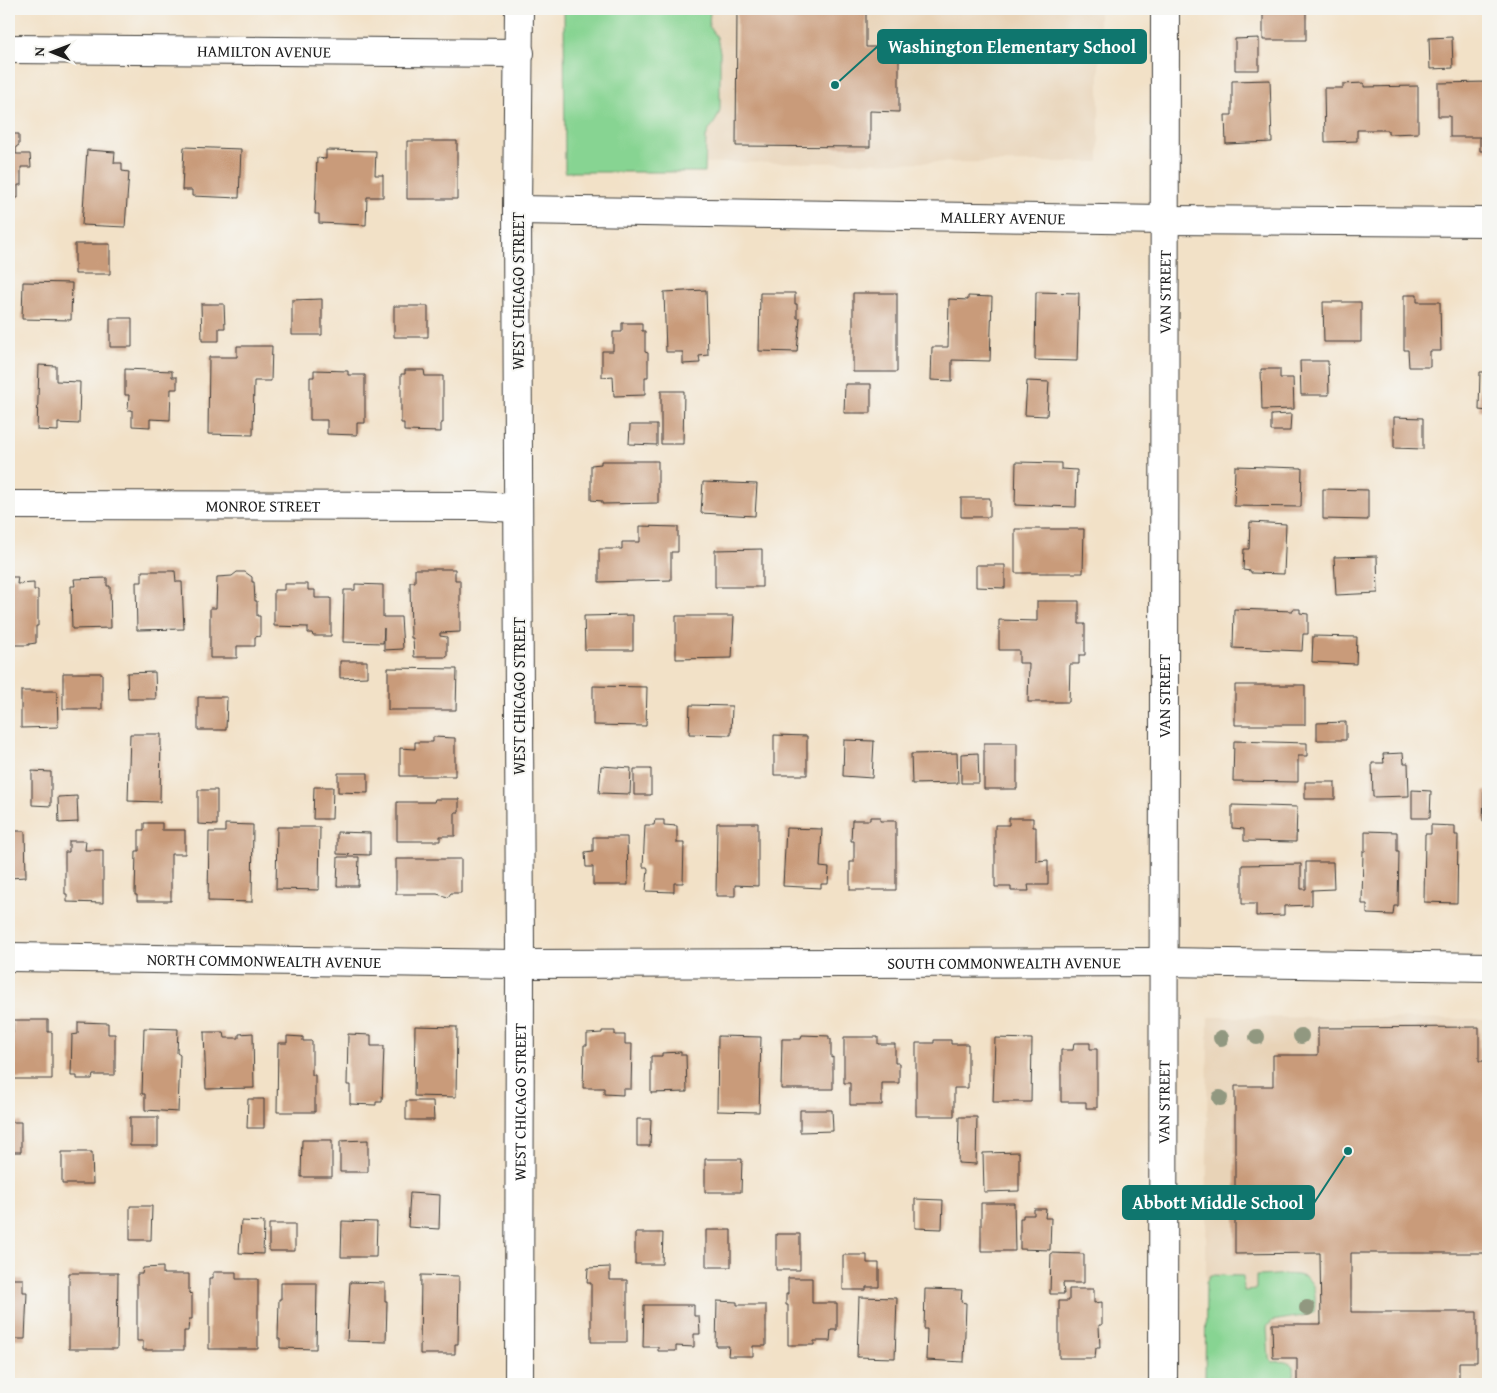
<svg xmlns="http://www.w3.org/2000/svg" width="1497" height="1393" viewBox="0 0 1497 1393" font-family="'Gentium Book Plus',serif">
<rect width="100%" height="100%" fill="#f6f6f2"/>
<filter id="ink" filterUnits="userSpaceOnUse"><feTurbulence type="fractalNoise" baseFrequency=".02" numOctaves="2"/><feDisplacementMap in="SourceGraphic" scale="10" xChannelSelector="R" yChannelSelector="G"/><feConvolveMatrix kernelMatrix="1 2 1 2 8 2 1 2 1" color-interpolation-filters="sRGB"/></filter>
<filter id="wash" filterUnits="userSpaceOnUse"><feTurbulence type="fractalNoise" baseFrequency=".0096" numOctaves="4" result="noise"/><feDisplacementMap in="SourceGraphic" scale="20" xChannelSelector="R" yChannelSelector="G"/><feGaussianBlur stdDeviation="1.12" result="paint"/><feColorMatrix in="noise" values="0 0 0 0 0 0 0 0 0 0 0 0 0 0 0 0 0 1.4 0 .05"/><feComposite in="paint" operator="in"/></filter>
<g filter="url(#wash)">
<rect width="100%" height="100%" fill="#f2e1c7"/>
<path fill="#e8d3b7" d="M571,9H1099V162L571,163Z
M1208,1017L1488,1019V1384H1205Z"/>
<path fill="#87d492" stroke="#527857" d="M564,9H710L709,26L717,37L720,52V109C719,120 709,127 706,137L705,172H565Z
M1210,1275L1243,1276L1244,1291L1256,1290V1276C1288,1276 1322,1263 1314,1312L1302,1316L1272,1321L1267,1327L1269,1358L1273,1362C1280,1361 1288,1361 1293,1366L1294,1384H1205L1206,1283Z"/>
<g id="blocks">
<path fill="#c99b7a" d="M737,9H866V47H899V112L870,111V147L736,146Z
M1263,9H1306V40H1263Z
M1452,37L1453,68L1430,69L1429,38Z
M1259,38V70H1235V39Z
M1270,80L1272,142L1226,144L1225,115H1232V81Z
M1488,82V151H1480V137H1450V116H1438V83Z
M1364,83V87L1418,86V133L1388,134V130H1357V141L1325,142L1324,88H1343V84Z
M10,134H19V145L16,147V154H30L31,167H21V185H18V198H9Z
M407,141H457V199H407Z
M184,147L241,149L239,198L192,196V190H182Z
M87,150L115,152L114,163H122V171L129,172L125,227L82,225Z
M326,150L376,151L375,175H383V197H367L366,225L319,223V214H315L317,158L326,159Z
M75,244H110V274H75Z
M23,282L72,283L71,320L22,319Z
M706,290L708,355L699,356L700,363L683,364V352H666L664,292Z
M1036,292L1079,293L1077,361L1035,360Z
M760,293H795V304H797V318H800L797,352L759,351Z
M853,293H897V372H853Z
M1404,295H1417V302H1440L1441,351H1430V367H1409L1408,350H1404Z
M968,296L992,297L990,361L952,360V381L931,380L932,347H948L949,299L968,300Z
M322,299V335H292V300Z
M1323,302H1361V342H1324Z
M201,304H224L225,328H219V341H202Z
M394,306H428V337H394Z
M110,318H132V347H110Z
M622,323H642V331H645V352L648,353V377H645V395L614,396L613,376L602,377V351H613V332H622Z
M237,346H272L271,381H254L253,435L208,434L209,357H237Z
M1300,361H1328L1329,395H1301Z
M39,365L56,366V381L80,382L79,424L58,423V431L37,430Z
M125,369L172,371V377H177V389H171L170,420L150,419V427L132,426V410H128L129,395H125Z
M1261,369H1280V378H1293L1294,409L1262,410Z
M314,370L348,371V375H365V423H357V435L327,434V420H310V377H314Z
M405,370H424L425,376H443V423H441V432L404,431V423H401V374H405Z
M1480,372H1488V411L1479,410Z
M1027,381L1049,382L1047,416L1025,415Z
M845,384H871V413H844Z
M661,391H684L683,444H661Z
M1291,414L1290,431H1271V415Z
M1394,417L1423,418V449L1394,448Z
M630,425H657V445L629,444Z
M601,461H658V503L602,504V501L591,500V465L601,464Z
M1016,462L1061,463V469L1077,470L1076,507L1015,505Z
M1235,466L1302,468L1301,507L1234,506Z
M703,482L757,484L755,516L701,513Z
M1323,489L1368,490V520L1323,519Z
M961,498H990V517H961Z
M1250,522L1286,524L1284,574L1251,573V571L1243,570L1244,549H1249Z
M640,526L678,527V552H671V580L599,582V549H622V542H640Z
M1015,529H1084L1083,573H1015Z
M762,549V587H715V550Z
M1377,556L1378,593L1336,595L1334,557Z
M976,565H1005V588L976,587Z
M415,569H455V580H460V632L440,633V636L447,637V657H414L413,638H411L410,582H415Z
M142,571H175L176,582H182L184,629L137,630L136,582H142Z
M237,572H245L252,577V582H254L255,601H257V616H260V636L255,637V646H237V658H210V608H216L217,577L232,576Z
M9,577H18L17,584L34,583V590H38V626H36V643L29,644V645H9Z
M107,578V586H110L111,628L72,629L71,586H75L74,579Z
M284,584H308V590H315V598H331V636H313L312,633H308V627L274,626V590H284Z
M355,584L383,585V617H401L403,649L384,650V628L383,643L343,642L344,590H355Z
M1037,601H1079V624H1085V655H1079V664H1070L1069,702H1028L1029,663H1019V650H999V620L1037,621Z
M1234,609L1293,611V609H1300V613L1308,614V634H1303L1302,651L1233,648Z
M633,615V650H585L584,616Z
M676,616H734L732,658L676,659Z
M1313,636L1357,637L1356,664L1312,662Z
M340,661H367V677L340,678Z
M388,668L457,669L456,710H388Z
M155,672L156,699H128L127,673Z
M63,673H102V709H63Z
M1235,685H1305V725H1235Z
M593,686L647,687L646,726L593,725Z
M21,691H57L58,727L21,728Z
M198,697H227L226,730H198Z
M690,705L732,706L731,735L689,734Z
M1346,722V740H1317V723Z
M130,734H161L160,802L128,801Z
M774,735L807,736V775H774Z
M433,737L455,738V776H400V748L415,749V742H433Z
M844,740L874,741L872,778L843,776Z
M1234,741L1307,743V756H1298V782L1233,781Z
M984,743H1017V789H984Z
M957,753L958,783L912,784L911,754Z
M978,753L979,783H961V754Z
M1403,753L1404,763H1408L1409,796L1373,797L1372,763H1384L1383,754Z
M601,766L631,768L630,794L599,793Z
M634,769H651V795H634Z
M32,771L51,772V806L32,805Z
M338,773H368V793L338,792Z
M1305,782H1335V799H1305Z
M314,787H333L332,819H313Z
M198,790H217V825L198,824Z
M1412,790L1431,791L1430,818H1412Z
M1484,791H1488V821H1483Z
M77,796L78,822L59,823L58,797Z
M435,799H459V812H455V836H440V841H397V802H434Z
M1232,805L1297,807L1296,842L1244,841V829L1232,828Z
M870,817H880V821H896V890H850V862H854V841H851L852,820H870Z
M1009,818H1033V827H1036V861L1048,860V885H1028L1029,891H1011V887H995V825H1009Z
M655,820H664V825L677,826V843H684L683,883H674V892L646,891L648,869L647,867H643L645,825H654Z
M144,823H162V830H185V854H171V901H137V895H135L136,851H139V830H144Z
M717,823H758V886L735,885V896H716Z
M225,824L253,825L252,902L208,901L209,832H225Z
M1431,825L1455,826V835H1458L1457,903L1424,902L1425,834H1431Z
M277,827H320L319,890L276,889Z
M786,828L822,829L820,867L829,868L828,884H821V888L783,886Z
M9,831H25L26,877L9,878Z
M1365,831L1397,832V851H1399L1398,906H1394L1393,915L1367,914V904H1362L1363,851H1365Z
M337,832L370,833V855L337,854Z
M593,837H627L628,885H593V867H586L585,852L593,851Z
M69,841H86L85,850H103V903L67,902V894H65V852H69Z
M338,857H359L358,886H337Z
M396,859H461V893H451L448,897L437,894H396Z
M1306,862H1333L1334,889L1312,890V905L1284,906V915L1256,916V904H1242V865L1301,864V889H1306Z
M13,1020H48V1032H52V1079H10V1032H13Z
M78,1022L108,1023V1034H115V1075H93L92,1079H77V1076H71L72,1035L78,1034Z
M415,1026L457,1027L456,1097L414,1096Z
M1479,1027V1061H1488V1253H1351V1312H1477V1362H1459V1384H1297V1358H1273L1272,1324H1321L1320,1253L1235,1254V1086H1273V1055H1318V1028Z
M144,1028L178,1029L177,1053L180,1055L178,1112L145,1110V1094H142Z
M602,1031H615V1035H625V1044H632L631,1089H623V1095L604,1094V1088H583L584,1045H587V1034L602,1033Z
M204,1032H224L225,1038H239V1034L253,1033L254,1088L206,1089Z
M348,1034L371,1035V1046H384L382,1102H376V1105L350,1104V1085H347Z
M802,1035L829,1036V1039H831V1058L833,1057V1089H781L782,1039H801Z
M287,1036L303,1037V1041H312V1075H315V1112H277L278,1043H287Z
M718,1036L761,1037L759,1112L717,1111Z
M844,1037H878V1044H895V1063H899V1083H882V1105H850V1083H844Z
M995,1038L1032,1039L1031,1102H993Z
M934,1040H951V1044H968V1088H954V1116H916V1043H934Z
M1074,1043H1090V1049H1097V1108H1086V1102H1061V1050H1073Z
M681,1052V1055H686L687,1092L651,1093V1056H662V1053Z
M248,1099H264V1128H247Z
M406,1101H433L434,1120H406Z
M800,1110H832L833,1131L800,1132Z
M130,1117H158V1146H130Z
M959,1117H977L976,1164L958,1163Z
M637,1119H651L650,1146H637Z
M9,1122H21V1152H9Z
M302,1140H332V1177H301Z
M368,1140V1172H340V1141Z
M62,1152H92L93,1184H62Z
M1019,1152V1191L984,1192L983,1153Z
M705,1159H742L741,1192H705Z
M410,1193L440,1195L439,1229L408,1227Z
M915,1199L943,1200L942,1229L915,1228Z
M981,1203H1014L1015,1251H981Z
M130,1206H152L151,1240H130Z
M1034,1209H1046L1045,1218H1051L1050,1250L1020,1249V1218H1023V1215H1034Z
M241,1221L264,1222L263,1254L239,1253Z
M342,1221L377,1222L376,1257H341Z
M269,1224H295V1251H269Z
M706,1230H731V1267H706Z
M635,1233H663L662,1264H635Z
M776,1234H800V1270H776Z
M1051,1253L1084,1254V1283H1063L1064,1294H1050Z
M843,1255H867V1263H879V1287H866V1290H843Z
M163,1267V1274H189V1293L192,1294V1319H189L188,1331H184V1350H143V1341H137V1274H142L143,1268Z
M610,1267V1280H627V1342H591V1283H587L588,1268Z
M213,1272H236V1279H258V1349H209V1278H213Z
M69,1273H118L117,1349H69Z
M421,1275L459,1276L458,1344H455V1354H420Z
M788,1278H812V1303H837V1330H831L830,1341H814V1345H788V1305H786V1294H788Z
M9,1279H23V1292H27L25,1339H9Z
M350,1282L385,1283V1301H387L386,1342L347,1341Z
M281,1283H317L316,1349L280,1348V1339H278L279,1299H281Z
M925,1289L962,1290L961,1302L966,1303L964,1362L926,1360L927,1329H924Z
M1069,1289H1094V1303L1102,1302V1325H1099L1100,1348H1096L1095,1358H1059V1301H1069Z
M859,1297L897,1298L895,1358L857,1357Z
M717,1301L737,1302V1305H766V1346H753V1356H728L729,1346H716Z
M644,1305H694V1316H699L700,1334H694V1347L676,1346V1351H658V1347H643Z"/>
</g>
</g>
<g filter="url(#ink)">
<use href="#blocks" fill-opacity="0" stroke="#3c3a36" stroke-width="1"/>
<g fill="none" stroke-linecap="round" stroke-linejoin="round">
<defs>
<g id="minor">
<path id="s1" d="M9,49L520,53"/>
<path id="s2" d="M517,210L1164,220L1488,222"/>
<path id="s3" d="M9,505L477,506L518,508"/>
<path id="s4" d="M9,957L520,964L1163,962L1488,967"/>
<path id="s5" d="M519,1384L520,964L517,210L519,9"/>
<path id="s6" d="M1163,1384L1165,9"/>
</g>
</defs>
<use href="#minor" stroke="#3c3a36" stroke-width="30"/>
<use href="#minor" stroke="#fff" stroke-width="28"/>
</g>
<g fill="#919880">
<circle cx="1301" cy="1036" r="8"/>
<circle cx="1257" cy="1037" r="8"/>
<circle cx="1221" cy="1038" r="8"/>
<circle cx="1220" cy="1098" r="8"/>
<circle cx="1307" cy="1308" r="8"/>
</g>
</g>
<g text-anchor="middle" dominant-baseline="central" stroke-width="4" stroke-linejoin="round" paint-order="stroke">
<g font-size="16" fill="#1c1c1c" stroke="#f6f6f2">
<text stroke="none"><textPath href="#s1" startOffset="255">HAMILTON AVENUE</textPath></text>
<text stroke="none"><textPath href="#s2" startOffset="486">MALLERY AVENUE</textPath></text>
<text transform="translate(518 291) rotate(-90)">WEST CHICAGO STREET</text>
<text stroke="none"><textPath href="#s6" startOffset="1092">VAN STREET</textPath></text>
<text stroke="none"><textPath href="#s3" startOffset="254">MONROE STREET</textPath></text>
<text transform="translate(519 696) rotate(-90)">WEST CHICAGO STREET</text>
<text stroke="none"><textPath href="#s6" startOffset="688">VAN STREET</textPath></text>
<text stroke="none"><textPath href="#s4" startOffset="255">NORTH COMMONWEALTH AVENUE</textPath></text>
<text stroke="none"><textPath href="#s4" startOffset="995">SOUTH COMMONWEALTH AVENUE</textPath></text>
<text stroke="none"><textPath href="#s5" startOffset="282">WEST CHICAGO STREET</textPath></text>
<text stroke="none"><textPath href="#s6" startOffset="282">VAN STREET</textPath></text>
</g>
</g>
<path fill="none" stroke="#0f766e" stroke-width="2" d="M835 85L878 46M1348 1151L1314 1203"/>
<g fill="#0f766e" stroke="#f6f6f2" stroke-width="2">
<circle cx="835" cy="85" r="5"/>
<circle cx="1348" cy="1151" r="5"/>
</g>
<g fill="#0f766e" stroke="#0f766e" stroke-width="2">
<rect x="878" y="30" width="268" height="33" rx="5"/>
<rect x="1123" y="1186" width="191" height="33" rx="5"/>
</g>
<g font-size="18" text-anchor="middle" font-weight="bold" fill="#fff">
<text x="1012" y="53">Washington Elementary School</text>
<text x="1218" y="1209">Abbott Middle School</text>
</g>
<rect width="1497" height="1393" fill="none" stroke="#f6f6f2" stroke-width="30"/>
<g transform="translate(52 52) rotate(271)" stroke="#f6f6f2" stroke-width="4" paint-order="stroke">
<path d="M0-4L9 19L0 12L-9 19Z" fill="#1c1c1c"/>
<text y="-8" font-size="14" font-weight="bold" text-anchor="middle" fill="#1c1c1c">N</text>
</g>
</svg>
